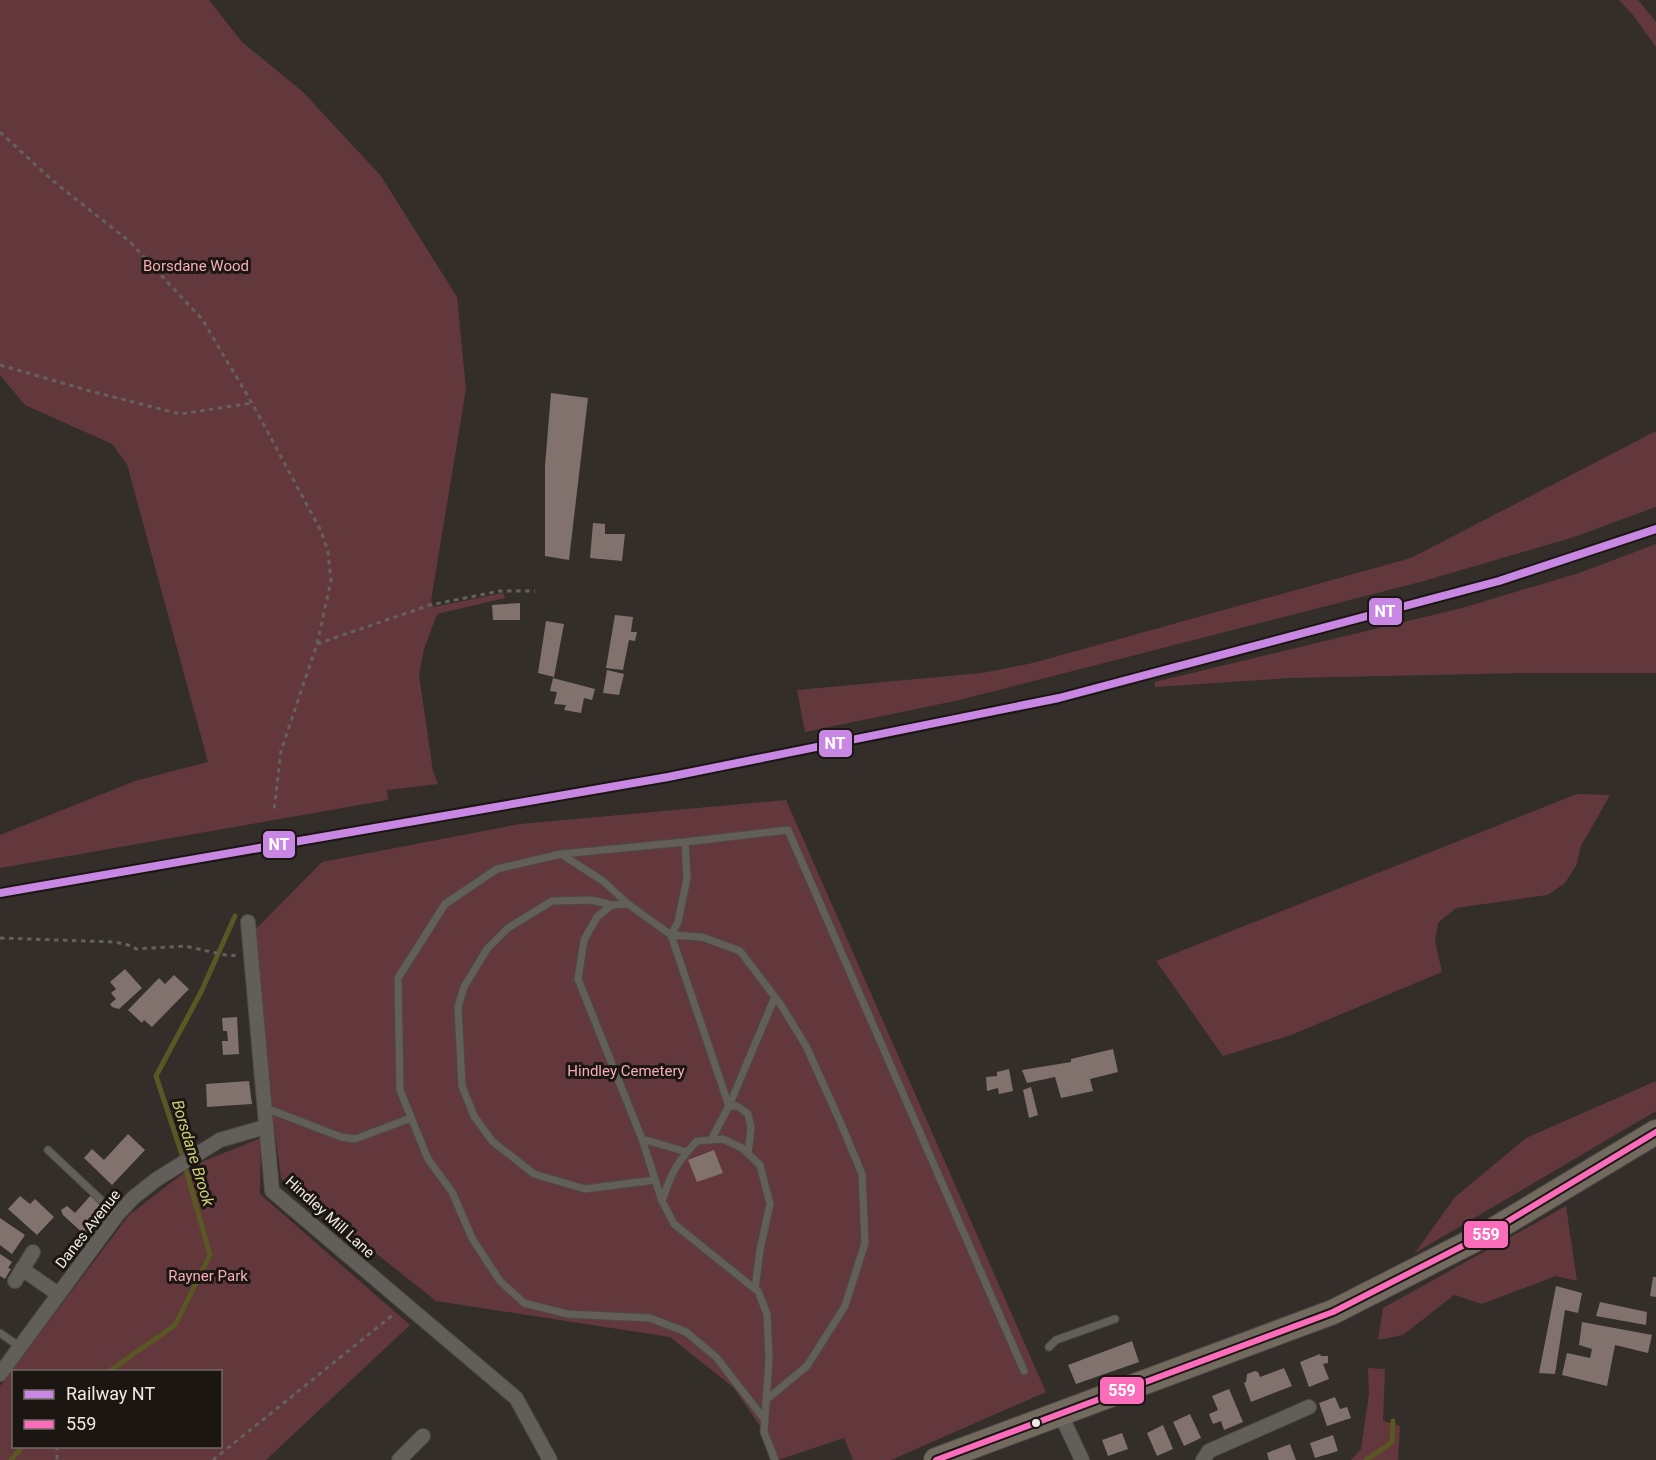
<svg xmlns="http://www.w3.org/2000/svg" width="1656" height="1460" viewBox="0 0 1656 1460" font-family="Roboto,sans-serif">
<rect width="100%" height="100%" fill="#332e29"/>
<path fill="#63383c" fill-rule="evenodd" d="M0,0H209L242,42L303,92L381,176L457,297L466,389L431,601L434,607L503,593L505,598L437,614L424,649L419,675L433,771L438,784L387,790L388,800L0,868V835L135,781L208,762L127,464L112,444L25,405L0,375Z
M1619,0H1638L1656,22V47L1633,15Z
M1656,431V507L1574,537L1424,581L955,701L805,732L797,690L982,673L1033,663L1411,558Z
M1656,544V673H1525L1290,678L1155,687V682L1462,608L1579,573Z
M1577,794L1610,795L1581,846L1576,866L1564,884L1547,895L1456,908L1438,923L1435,941L1442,972L1291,1035L1223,1056L1156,961Z
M786,800L1046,1392L891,1460H853L844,1438L778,1460L764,1432L734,1388L670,1337L436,1301L281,1178L249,936L322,862L520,824Z
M1656,1081V1111L1415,1253L1455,1197L1526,1138Z
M261,1138L260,1194L410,1325L266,1460H0V1386L129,1215L194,1165ZM14,1372H220V1446H14Z
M1566,1206L1577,1281L1556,1276L1482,1304L1454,1295L1403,1335L1378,1340L1383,1308Z
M1368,1368L1385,1369L1383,1421L1400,1426L1398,1460H1351L1361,1449L1369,1394Z"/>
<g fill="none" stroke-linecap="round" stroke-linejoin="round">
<path stroke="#595723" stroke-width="5" d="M108,1372L175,1325L210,1255L181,1152L156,1076L201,992L235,916
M11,1460L23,1446
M1366,1460L1392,1442L1393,1421"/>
</g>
<path fill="#81726d" d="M551,393L588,398L569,560L545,556V466Z
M593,523L605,524V534H625L622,561L590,558Z
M520,603V620H493L492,605Z
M615,615L633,617L631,632H637L635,641L629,640L623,670L606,668Z
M546,621L564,624L554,677L538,673Z
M607,670L624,674L619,695L603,693Z
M553,678L595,689L592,700L584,698L581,713L564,710L566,705L554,704L557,692L550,691Z
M125,969L142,988L119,1009L112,1007L110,1004L116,999L111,993L116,989L110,982Z
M174,975L189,989L152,1027L144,1020L142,1023L128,1010L159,978L165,984Z
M237,1017L239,1054L223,1055L222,1041H228L227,1031H223L222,1018Z
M1113,1049L1118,1072L1090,1079L1093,1091L1061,1098L1055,1077L1027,1083L1022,1070L1071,1062V1059Z
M1009,1069L1013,1091L999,1094L998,1088L987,1091L986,1077L997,1076V1072Z
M249,1081L252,1104L207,1107L206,1084Z
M1031,1087L1038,1115L1029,1118L1023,1090Z
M128,1134L145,1150L112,1185L84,1158L92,1149L104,1160Z
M714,1150L723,1173L697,1182L688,1160Z
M91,1195L110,1212L87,1237L63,1215L61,1210L67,1206L75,1213Z
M20,1196L30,1204L35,1199L54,1217L37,1235L8,1209Z
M0,1218L25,1235L12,1254L0,1245Z
M0,1254L12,1262L8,1268L11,1269L5,1279L0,1276Z
M1653,1277H1656V1297L1650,1296Z
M1556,1286L1582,1293L1578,1313L1565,1310L1555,1374L1539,1373Z
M1600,1302L1647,1312L1646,1325L1596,1316Z
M1582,1322L1652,1335L1648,1353L1615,1345L1607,1386L1562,1375L1567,1353L1590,1358L1592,1349L1579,1345Z
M1132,1341L1139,1362L1076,1384L1068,1365Z
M1320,1354L1321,1356H1328V1363L1323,1364L1329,1379L1309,1387L1300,1362Z
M1284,1368L1292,1386L1251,1402L1244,1383L1246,1382L1247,1374L1255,1371L1258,1372L1260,1377Z
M1229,1389L1243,1422L1224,1430L1221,1421L1213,1424L1209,1414L1218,1410L1212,1396Z
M1335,1397L1340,1409L1347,1407L1351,1418L1327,1426L1319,1403Z
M1190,1414L1201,1438L1184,1446L1173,1422Z
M1163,1425L1173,1449L1157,1456L1147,1433Z
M1122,1433L1128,1449L1108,1456L1102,1440Z
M1333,1435L1338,1451L1315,1458L1310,1443Z
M1290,1444L1296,1460H1269L1267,1453Z"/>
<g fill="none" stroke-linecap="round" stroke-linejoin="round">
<defs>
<path id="lane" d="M685,842L788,830L1024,1371
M561,854L685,842L687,878L678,922L671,935L628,904L612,905L597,917L584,940L578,979L642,1139L662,1201
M628,904L603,881L561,854L497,869L445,904L398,978L400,1090L428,1159L452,1192L473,1240L500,1281L524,1303L567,1314L650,1318L686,1332L716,1357L765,1420
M612,905L591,900L552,901L508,928L487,949L464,987L458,1007L462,1086L474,1116L492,1141L534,1174L585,1189L655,1180
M263,1107L341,1137L355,1139L411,1118
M642,1139L687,1152
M711,1140L729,1106L671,935L702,937L740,951L781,1005L806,1046L839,1119L862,1174L865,1243L845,1306L807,1366L767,1399
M48,1150L117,1215
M748,1154L751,1128L748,1114L737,1106H729L774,999
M755,1289L760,1250L770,1204L760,1165L742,1148L723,1139L697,1141C677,1162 671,1173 662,1201L674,1224L755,1289L758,1291L767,1314L769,1359L764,1432L775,1460
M0,1333L20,1347
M1049,1347L1056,1340L1115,1319"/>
<path id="street" d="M248,922L272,1191L516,1398L550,1460
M22,1269L58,1294
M15,1281L33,1252
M0,1374L117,1215L134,1197L157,1179L220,1140L265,1127
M1060,1413L1082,1460
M399,1460L423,1436
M1203,1460L1209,1451L1309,1407"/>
<path id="highway" d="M936,1460L1333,1312L1490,1232L1656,1132"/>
</defs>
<use href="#lane" stroke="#4e4945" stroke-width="9"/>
<use href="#street" stroke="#4e4945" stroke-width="16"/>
<use href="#highway" stroke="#4e4945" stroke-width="26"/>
<path stroke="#64615d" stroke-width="3" stroke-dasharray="4.5 4.5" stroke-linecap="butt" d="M0,132L53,181L129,241L202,319L252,403L321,531L328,552L331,581L317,644L281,751L274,810
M0,365L90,391L180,414L252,403
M317,644L430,605L500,591H535
M0,938L115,942L132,946L136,949L185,946L230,956L238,955
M57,1446V1460
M213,1460L394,1314"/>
<use href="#lane" stroke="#625e59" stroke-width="7"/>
<use href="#street" stroke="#625e59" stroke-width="14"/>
<use href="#highway" stroke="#726a5f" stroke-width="24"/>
<defs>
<path id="bus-1" d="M936,1460L1333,1312L1490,1232L1656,1132"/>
</defs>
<use href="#bus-1" stroke="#1b1612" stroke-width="10"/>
<use href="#bus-1" stroke="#fb6dba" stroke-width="6"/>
<defs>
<path id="rail-1" d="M0,893L668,777L1059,698L1499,581L1656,529"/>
</defs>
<use href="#rail-1" stroke="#1b1612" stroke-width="12"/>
<use href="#rail-1" stroke="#c787e3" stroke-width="8"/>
</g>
<circle fill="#f1e9e4" stroke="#1b1612" stroke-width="2" cx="1036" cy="1423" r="5"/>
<g text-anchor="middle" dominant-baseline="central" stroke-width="6" stroke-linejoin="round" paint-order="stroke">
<g font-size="15" fill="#f6adb4" stroke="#1b1612">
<text x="196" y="266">Borsdane Wood</text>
<text x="626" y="1071">Hindley Cemetery</text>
<text x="208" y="1276">Rayner Park</text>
</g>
<g font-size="15" fill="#f1e9e4" stroke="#1b1612">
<text transform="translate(330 1217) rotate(42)">Hindley Mill Lane</text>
<text transform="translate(88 1229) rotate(-52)">Danes Avenue</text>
</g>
<g font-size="16" font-style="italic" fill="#d0cf79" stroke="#1b1612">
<text transform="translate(193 1153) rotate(73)">Borsdane Brook</text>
</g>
</g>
<g stroke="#1b1612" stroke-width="2">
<rect x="1368" y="597" width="35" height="29" rx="6" fill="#c787e3"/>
<rect x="818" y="729" width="35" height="29" rx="6" fill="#c787e3"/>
<rect x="262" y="830" width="34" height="29" rx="6" fill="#c787e3"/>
<rect x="1463" y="1220" width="46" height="29" rx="6" fill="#fb6dba"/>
<rect x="1099" y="1376" width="46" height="29" rx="6" fill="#fb6dba"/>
</g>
<g font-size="16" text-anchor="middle" font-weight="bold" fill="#fff">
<text x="1385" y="617">NT</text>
<text x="835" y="749">NT</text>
<text x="279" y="850">NT</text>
<text x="1486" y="1240">559</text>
<text x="1122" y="1396">559</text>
</g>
<rect x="12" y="1370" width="210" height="78" fill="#1b1612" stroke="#716a66" stroke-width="1.5"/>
<rect x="24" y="1390" width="30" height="9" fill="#c787e3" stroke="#716a66" stroke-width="1.5"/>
<text x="66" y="1400" font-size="18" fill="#f1e9e4">Railway NT</text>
<rect x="24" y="1420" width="30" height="9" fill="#fb6dba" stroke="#716a66" stroke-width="1.5"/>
<text x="66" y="1430" font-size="18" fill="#f1e9e4">559</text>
</svg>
